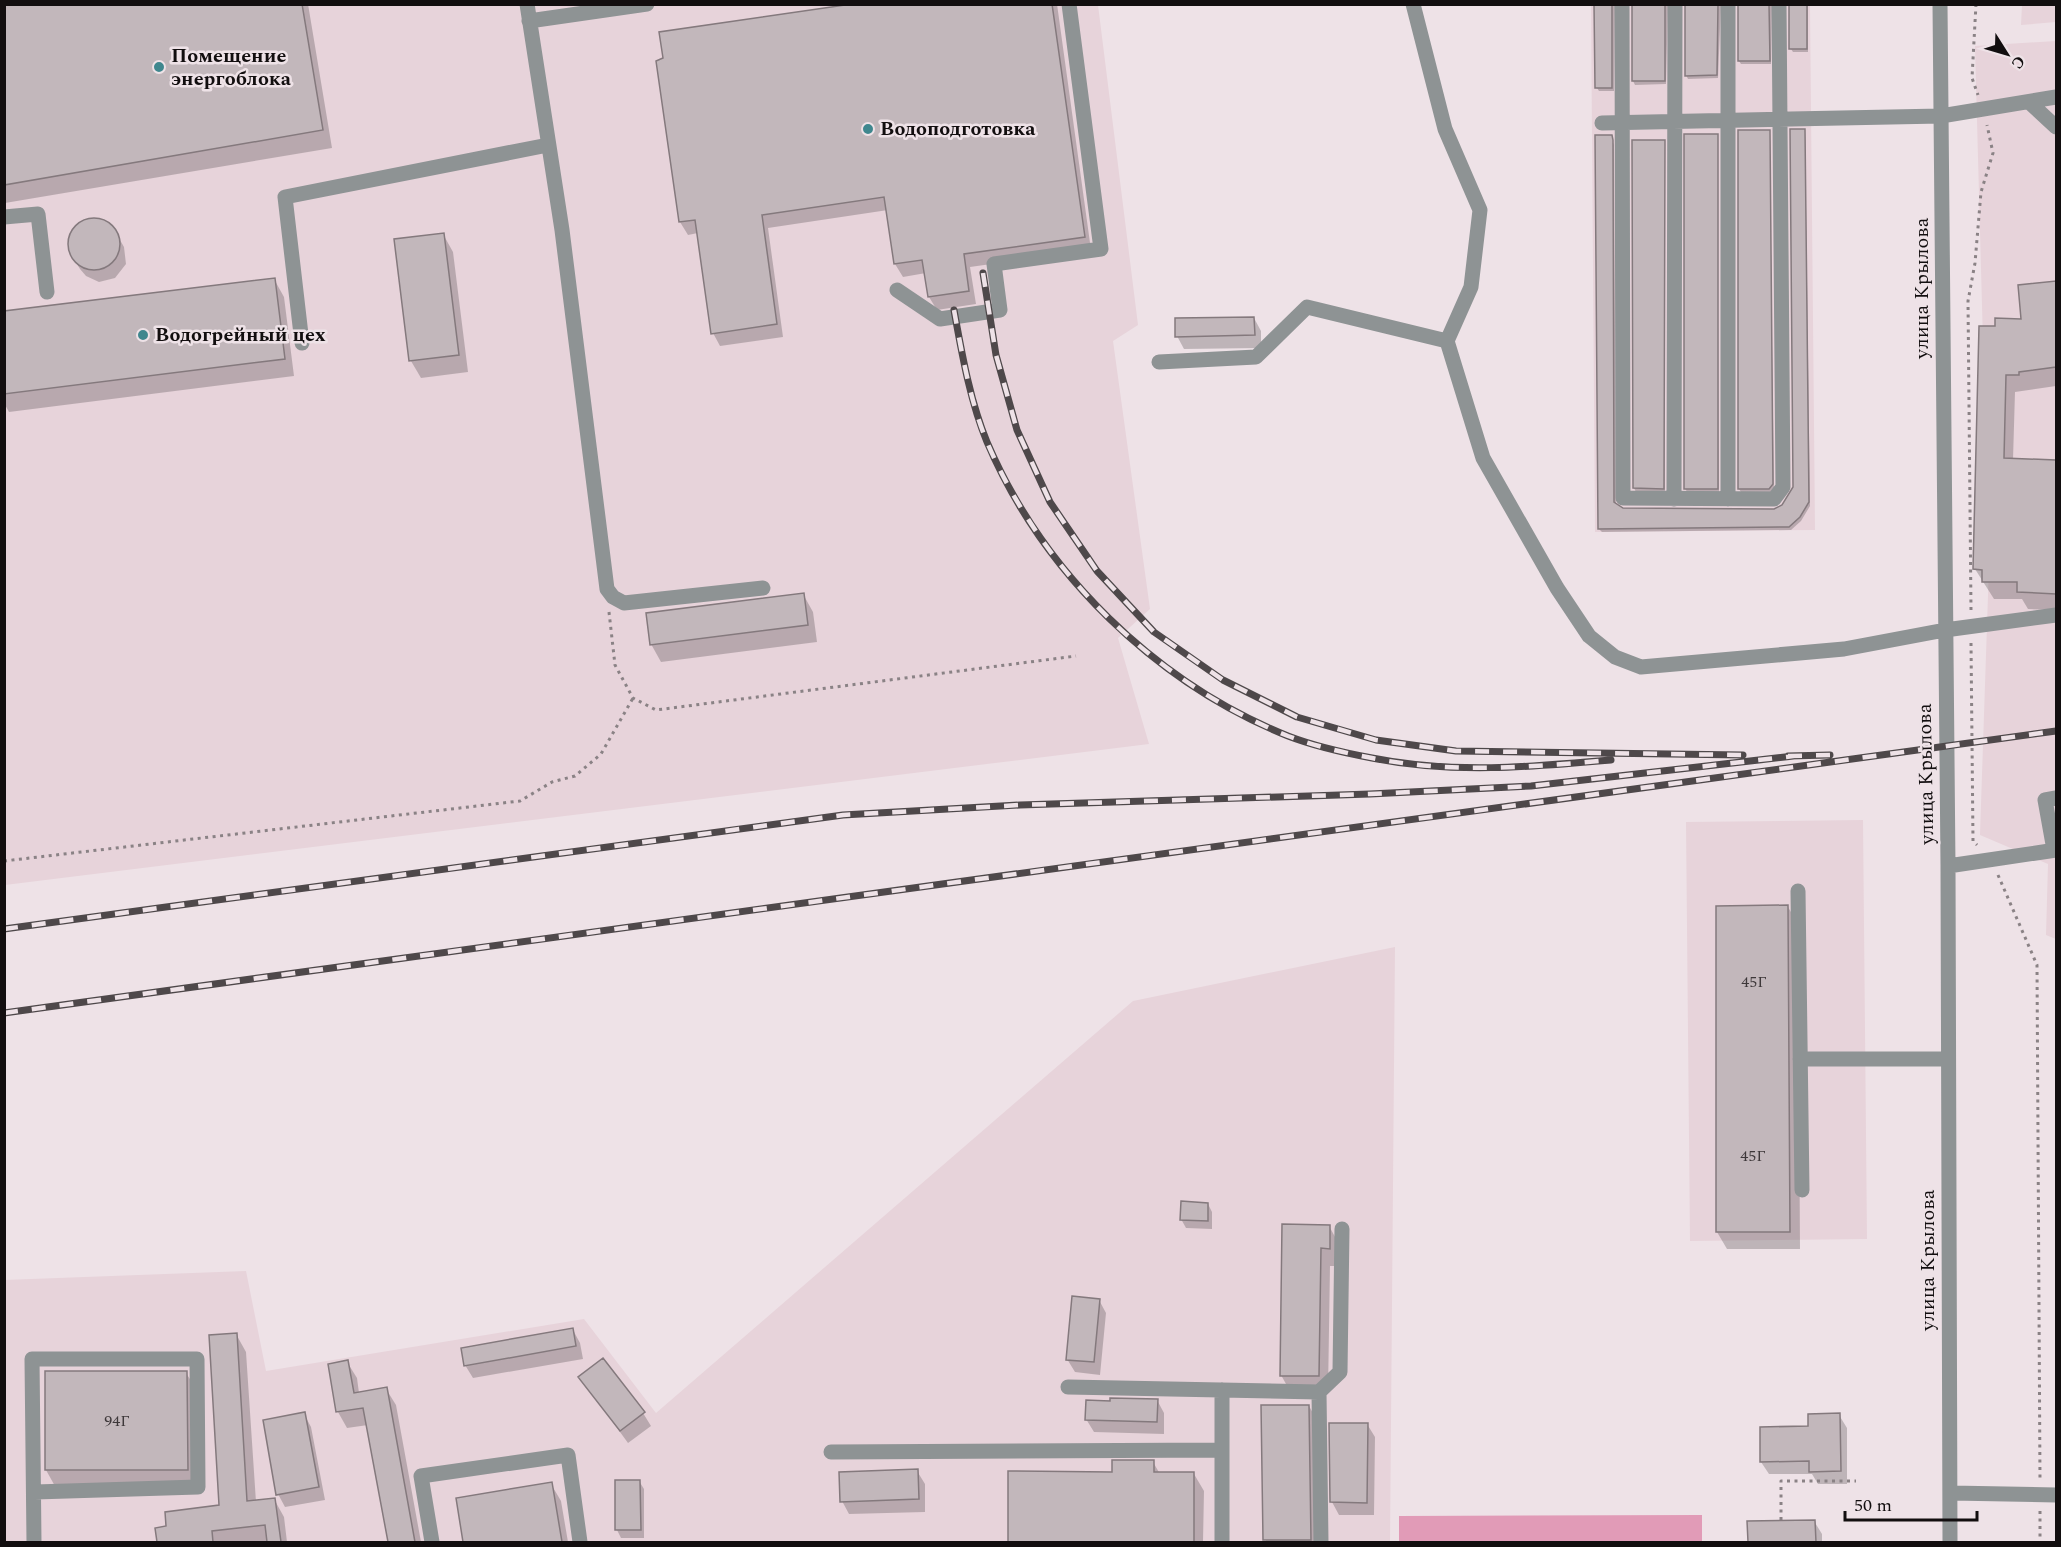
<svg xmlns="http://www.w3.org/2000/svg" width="2061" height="1547" viewBox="0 0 2061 1547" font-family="Spectral,serif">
<rect width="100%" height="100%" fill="#eee2e7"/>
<path fill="#e7d3da" d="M4,5H1098L1138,325L1113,341L1150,609L1118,638L1149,744L5,885Z
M1591,5H1810L1815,530L1595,532Z
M2022,5H2056V22L2021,25Z
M2056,41V939L2046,935L2048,864L1980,835L1989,565L1975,46Z
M1863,820L1867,1239L1690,1241L1686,822Z
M1395,947L1390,1542H5L4,1280L246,1271L266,1371L584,1319L656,1413L1133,1001Z"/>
<path fill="#e19bb7" d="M1702,1515V1542H1399V1516Z"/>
<path fill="#0003" d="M4,4H308L332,148L5,203Z
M862,4H1057L1091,250L970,267L976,304L937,310L929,297L926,273L903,277L895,264L888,210L768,228L783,337L720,346L713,333L698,233L688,235L680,222Z
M1596,4H1615L1614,91H1599L1597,88Z
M1633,4H1668L1666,84L1635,85L1633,81Z
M1686,4H1721L1718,78L1688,79L1686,75Z
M1739,4H1772L1771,64H1741L1739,61Z
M1790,4H1808V52H1793L1791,49Z
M1805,130L1810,506L1801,521L1791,530L1602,532L1599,529L1611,137L1614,145L1616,505L1623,509L1774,510L1783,506L1794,487Z
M1769,131L1774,488L1771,492H1741L1739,489Z
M1717,135L1719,492H1687L1685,488Z
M1664,142L1665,492H1636L1634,488Z
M99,220L111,226L116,233L124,247L126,264L115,278L99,282L86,276L80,269L72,256L70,239L73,231L82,222Z
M443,234L453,252L468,372L421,378L411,361Z
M274,279L284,297L294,376L9,412L4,403V312Z
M2056,283V386L2015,392L2013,460L2056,462V610L2028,609L2022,599H1994L1975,569L1996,327L2022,320L2020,286Z
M1254,318L1261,331V348L1184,349L1177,336Z
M803,594L813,612L817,642L661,662L651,644Z
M1788,907L1798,924L1800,1249H1727L1717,1232Z
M1208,1204L1212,1212V1229L1186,1228L1181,1219Z
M1283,1226H1329L1339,1244V1266H1330L1328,1393H1291L1281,1375Z
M1099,1300L1106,1313L1100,1375L1075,1372L1067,1359Z
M573,1330L580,1343L583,1359L473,1378L465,1365Z
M236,1334L246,1352L256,1502L274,1499L284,1517L287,1542H158L156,1529L168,1527L221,1506Z
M347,1362L357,1378L359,1393L386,1389L396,1405L421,1542H389L368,1425L347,1428L338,1412L330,1365Z
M46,1373H186L197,1390V1488H56L46,1470Z
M580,1377L643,1413L651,1426L628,1443Z
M1157,1400L1164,1413V1434L1094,1432L1086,1419L1087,1401Z
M1309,1406L1319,1424L1320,1542H1266L1262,1407Z
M304,1414L311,1427L325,1500L285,1507L278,1494Z
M1839,1415L1847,1428V1484H1818L1812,1474H1769L1761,1462L1810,1428Z
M1331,1424H1367L1375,1437L1374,1515H1339L1332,1502Z
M1153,1462L1160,1474H1194L1204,1491L1203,1542H1009L1010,1473H1113Z
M917,1471L925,1484V1512L849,1514L842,1501Z
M639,1481L644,1489V1538H621L617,1530Z
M551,1484L561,1501L568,1542H465L458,1500Z
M1814,1521L1822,1534V1542H1749V1522Z"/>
<path fill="#c2b7bb" stroke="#84797d" stroke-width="1.5" d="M4,4H302L323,130L4,185Z
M852,4H1052L1085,237L964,254L969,291L928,297L922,260L894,264L884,197L762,215L777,324L711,334L695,220L679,222L656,61L663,58L659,32Z
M1594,4H1612V88H1595Z
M1632,4H1665V81H1632Z
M1685,4H1718L1717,75L1685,76Z
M1738,4H1769L1770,61H1738Z
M1789,4H1807V49H1789Z
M1790,129H1805L1809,502L1800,517L1789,527L1598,529L1595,135H1612L1613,140L1614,502L1623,508L1774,509L1782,505L1793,487Z
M1738,130H1770L1773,484L1769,489H1738Z
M1684,134H1718V489H1684Z
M1632,140H1665L1664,489L1633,488Z
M68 244a26 26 0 1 1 52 0a26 26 0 1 1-52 0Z
M444,233L459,355L409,361L394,239Z
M275,278L285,359L4,394V311Z
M2056,281V367L2019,372V375H2006L2004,458L2056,460V594L2017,592V582H1982V570L1973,569L1979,326H1995V318L2021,319L2018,285Z
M1254,317L1255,335L1175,337V318Z
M804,593L808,625L650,645L646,613Z
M1788,905L1790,1232H1716V906Z
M1181,1201L1208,1203V1221L1180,1220Z
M1282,1224L1330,1225V1249L1321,1248L1319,1376H1280Z
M1072,1296L1100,1299L1094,1362L1066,1360Z
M573,1328L576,1346L464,1366L461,1348Z
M237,1333L247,1501L275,1498L281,1542H267L265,1525L212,1531L213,1542H157L155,1528L166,1526L165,1512L219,1505L209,1335Z
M603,1358L645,1412L620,1431L578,1377Z
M348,1360L354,1393L387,1387L415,1542H388L363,1408L336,1412L328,1364Z
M45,1371H187L188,1470H45Z
M1110,1398L1158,1399L1157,1422L1085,1420L1086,1400L1110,1401Z
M1261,1405H1309L1311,1540H1263Z
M305,1412L319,1487L276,1495L263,1420Z
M1840,1413L1841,1471L1809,1472V1461L1760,1462V1427L1808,1426V1414Z
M1329,1423H1368L1367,1503L1330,1502Z
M1112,1460H1154V1472H1194V1542H1008V1471L1112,1472Z
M918,1469L919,1499L840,1502L839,1472Z
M615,1480H640L641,1530H615Z
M552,1482L562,1542H463L456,1498Z
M1815,1520L1816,1542H1748L1747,1521Z"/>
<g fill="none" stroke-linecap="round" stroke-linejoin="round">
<path stroke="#8a8285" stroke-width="3" stroke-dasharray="3 4.5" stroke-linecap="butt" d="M1976,4L1972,78L1978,95
M1971,610L1968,301L1975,263L1981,192L1993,153L1987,125
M609,612L615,665L633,698L656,710L1076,656
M1971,643L1973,841L1977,845
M4,861L520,801L552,782L575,776L601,754L633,698
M1998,875L2037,965L2040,1481
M2040,1511V1542
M1781,1520V1481H1856"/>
<path stroke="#8e9394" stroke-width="15" d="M527,4L562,230L607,589L613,597L624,603L763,588
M1413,4L1445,129L1480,210L1471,287L1447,341L1483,458L1557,588L1589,636L1615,657L1641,667L1844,649L1945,630L2056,615
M1622,4L1623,498L1774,499L1783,487L1779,4
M1940,4L1948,866L1950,1542
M529,21L647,4
M2029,102L2056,127
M1602,123L1941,116L2056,97
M4,217L38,214L47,292
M897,290L940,319L1000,310L994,264L1101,249L1069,4
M302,343L285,197L548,145
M1159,362L1256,357L1307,307L1447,341
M1674,499L1675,4
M1728,499V4
M2054,850L2045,800L2056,798
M1948,866L2056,850
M1798,891L1802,1190
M1800,1059H1948
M1068,1387L1319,1392L1321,1542
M1222,1390V1542
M1319,1392L1340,1372L1342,1229
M831,1452L1222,1450
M1951,1493L2056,1495
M34,1542L32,1359H197L198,1487L35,1492
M432,1542L421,1476L568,1455L580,1542"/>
<defs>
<path id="rail" d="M983,273L996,355L1017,430L1050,502L1097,571L1154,632L1223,680L1297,717L1376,740L1456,751L1743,755
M954,310C962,354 970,401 987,442C1043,573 1156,683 1288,736C1314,746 1345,753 1372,758C1451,774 1531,767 1611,760
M1788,756L1830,755
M4,929L843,815L1020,805L1370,794L1531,786L1794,756
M4,1013L2056,731"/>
</defs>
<use href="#rail" stroke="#4e484a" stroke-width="7"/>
<use href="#rail" stroke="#eee2e7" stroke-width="4.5" stroke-dasharray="14" stroke-linecap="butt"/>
</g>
<g fill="#3f878e" stroke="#eee2e7" stroke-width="2">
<circle cx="159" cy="67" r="6"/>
<circle cx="868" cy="129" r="6"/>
<circle cx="143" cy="335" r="6"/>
</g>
<g text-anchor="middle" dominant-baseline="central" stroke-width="5" stroke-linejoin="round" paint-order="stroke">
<g font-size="16" fill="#3e383a">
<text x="1754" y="982">45Г</text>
<text x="1753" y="1156">45Г</text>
<text x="117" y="1421">94Г</text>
</g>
<g font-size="20" font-weight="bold" fill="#120e0f" stroke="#eee2e7" text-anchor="start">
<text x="171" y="56">Помещение<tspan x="171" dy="23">энергоблока</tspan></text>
<text x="880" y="129">Водоподготовка</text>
<text x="155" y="335">Водогрейный цех</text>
</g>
<g font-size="20" fill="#120e0f" stroke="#eee2e7">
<text transform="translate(1922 288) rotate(-90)">улица Крылова</text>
<text transform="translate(1926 774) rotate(-91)">улица Крылова</text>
<text transform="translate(1928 1260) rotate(-90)">улица Крылова</text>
</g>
</g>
<rect width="2061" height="1547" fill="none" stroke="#120e0f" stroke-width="12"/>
<g transform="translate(2007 54) rotate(127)" stroke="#eee2e7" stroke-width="4.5" paint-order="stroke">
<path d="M0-4.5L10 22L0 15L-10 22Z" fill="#120e0f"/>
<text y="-9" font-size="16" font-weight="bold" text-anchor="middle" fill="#120e0f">С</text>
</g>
<path d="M1845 1511v9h132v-9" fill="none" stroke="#120e0f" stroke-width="3"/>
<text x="1854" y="1511" font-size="18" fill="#120e0f" stroke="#eee2e7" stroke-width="4.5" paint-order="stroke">50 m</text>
</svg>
